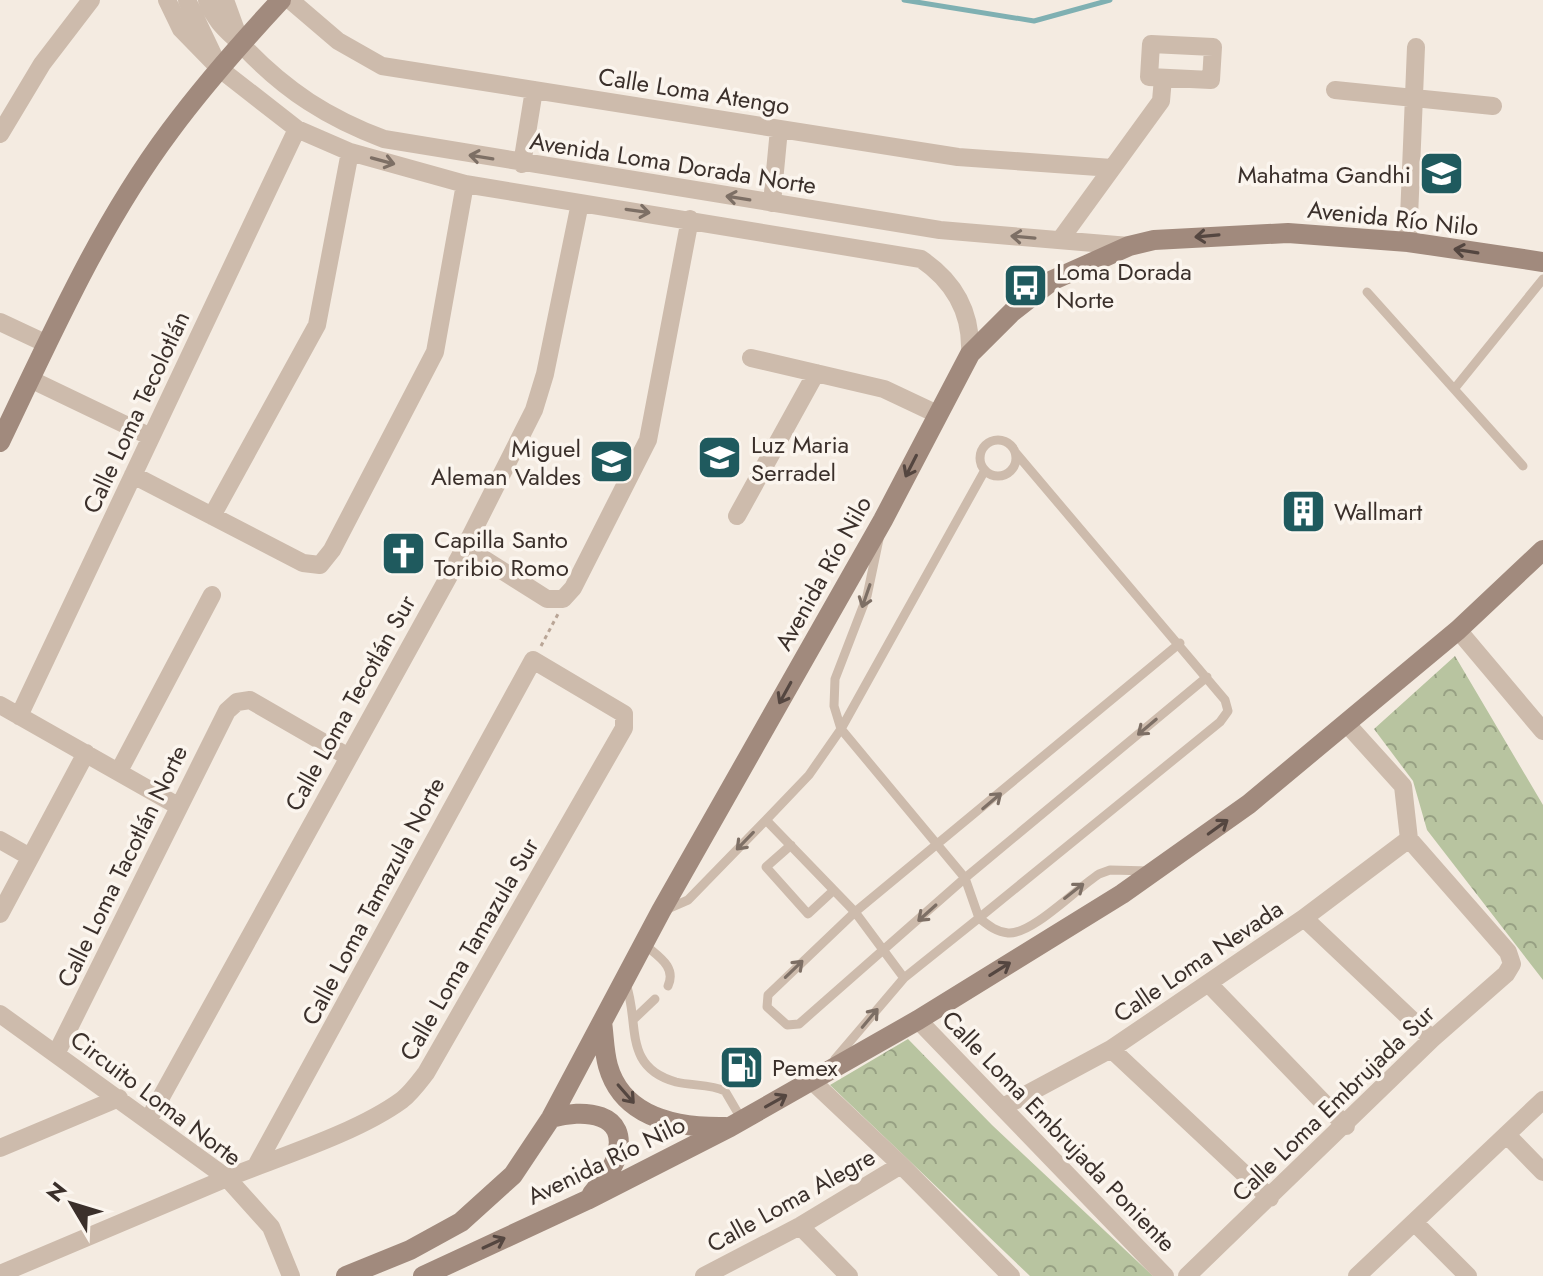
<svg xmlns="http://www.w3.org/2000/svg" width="1543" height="1276" viewBox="0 0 1543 1276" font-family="Jost,sans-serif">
<defs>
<pattern id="forest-crowns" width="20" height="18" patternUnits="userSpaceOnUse" patternTransform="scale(2)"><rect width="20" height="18" fill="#b8c4a0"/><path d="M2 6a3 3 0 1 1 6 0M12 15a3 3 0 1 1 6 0" fill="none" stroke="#97a083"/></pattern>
</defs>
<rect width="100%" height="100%" fill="#f4ebe1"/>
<path fill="url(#forest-crowns)" d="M1455,656L1543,805V980L1427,830L1413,781L1374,729Z
M908,1039L992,1125L1153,1276H1030L830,1085Z"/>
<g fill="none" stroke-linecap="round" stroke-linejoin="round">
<path stroke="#7fb0b2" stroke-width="5" d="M904,0L1034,21L1110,0"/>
<path stroke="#b9a596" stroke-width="3" stroke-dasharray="4 4" stroke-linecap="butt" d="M541,646L558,614"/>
<path stroke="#cdbbac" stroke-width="9" d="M1367,292L1523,466
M1455,388L1543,279
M980 458a18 18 0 1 1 36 0a18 18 0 1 1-36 0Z
M985,470L841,729L965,878L979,918L1220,722L1228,711L1225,700L1015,452
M1180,643L855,912L768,995L767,1007L787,1025L799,1024L965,878L1207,677
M766,820L855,912L904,978
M791,845L766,867L808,914L834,890
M665,910L688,900L766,820L809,775L841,729L834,706L835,679L867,596L879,539
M644,944C657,956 677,966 668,986
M626,984C640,1023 622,1067 676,1082C692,1086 711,1084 725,1091L742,1120
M634,1019L655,999
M835,1059L904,978L979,918C988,925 996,932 1008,933C1032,935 1077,888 1099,874L1110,870L1150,871"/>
<path stroke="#cdbbac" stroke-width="18" d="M167,0L181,29L220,69L297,129L350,152L465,184L921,259C955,282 972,313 970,354
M187,0L217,63
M207,0C217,25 227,30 245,48C286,91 328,118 384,139L940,230L1129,246
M225,0L241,44
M290,0L338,41L382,66L958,157L1112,168
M1151,44L1213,47L1211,80L1149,77Z
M1335,90L1493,106
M0,134L42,64L91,0
M522,164L534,90
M772,203L779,129
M1060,240L1161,101L1163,78
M1408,242L1416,47
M0,322L47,344
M751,358L884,389L937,414
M30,379L151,437
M133,475L303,563L320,565L332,550L435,352L465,184
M212,516L317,325L350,152
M737,516L816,373
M465,547L547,599H563L573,588L648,440L690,219
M1458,630L1543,731
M0,705L178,806
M19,716L297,129
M1346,723L1403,786L1409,839
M119,771L212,595
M0,840L30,857
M0,914L86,753
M1304,918L1432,1039
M1209,984L1346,1126
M0,1014L227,1178L271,1227L291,1276
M918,1020L1165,1276
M1111,1049L1270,1198
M56,1054L227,711L237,702L250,700L347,756
M812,1081L901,1165L1011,1276
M1003,1107L1111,1049L1304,918L1409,839
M149,1119L465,547L534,410L545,374L580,203
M1507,1135L1543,1172
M0,1148L119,1098
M1414,1222L1468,1276
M800,1226L849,1276
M0,1274L227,1178C279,1157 357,1133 402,1100C411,1093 419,1082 426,1073L624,728V714L533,660L256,1166
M704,1276L800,1226L901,1165
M1187,1276L1432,1039L1506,974L1512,964L1508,952L1409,839
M1357,1276L1543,1100"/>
<path stroke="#a18a7d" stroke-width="20" d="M0,442C51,336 99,226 170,131C204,85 242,42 281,0
M602,1022C604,1036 604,1052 608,1066C623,1119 679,1128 726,1127
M551,1118C582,1109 631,1111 616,1158C612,1171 600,1183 592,1194
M346,1276L410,1250L461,1222L513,1175L551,1118L661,911L883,520L970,354L1012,312L1053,280L1129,246L1154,240L1288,233L1408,242L1543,262
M423,1276L587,1200L730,1127L918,1020L1122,894L1249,804L1458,630L1543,550"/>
</g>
<defs><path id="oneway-shaft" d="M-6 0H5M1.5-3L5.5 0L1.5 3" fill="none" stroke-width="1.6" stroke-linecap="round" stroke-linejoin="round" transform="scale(2)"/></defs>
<g stroke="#7d6f65">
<use href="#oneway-shaft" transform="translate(481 157) rotate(-171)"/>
<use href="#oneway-shaft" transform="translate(383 161) rotate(15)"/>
<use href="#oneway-shaft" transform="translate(738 198) rotate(-171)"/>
<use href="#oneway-shaft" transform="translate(638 211) rotate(8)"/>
<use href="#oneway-shaft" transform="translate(1023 237) rotate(-175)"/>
<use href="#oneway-shaft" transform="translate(866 596) rotate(109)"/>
<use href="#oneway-shaft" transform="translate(1147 727) rotate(140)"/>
<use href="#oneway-shaft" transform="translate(992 801) rotate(-40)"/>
<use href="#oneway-shaft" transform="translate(745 841) rotate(134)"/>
<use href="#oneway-shaft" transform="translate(1074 891) rotate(-38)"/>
<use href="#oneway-shaft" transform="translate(927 913) rotate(138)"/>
<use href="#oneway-shaft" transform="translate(794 969) rotate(-44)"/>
<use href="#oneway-shaft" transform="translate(870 1018) rotate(-50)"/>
</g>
<g stroke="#544640">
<use href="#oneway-shaft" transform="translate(1207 236) rotate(175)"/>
<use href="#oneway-shaft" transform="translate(1466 251) rotate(-171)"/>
<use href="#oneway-shaft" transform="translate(911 466) rotate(117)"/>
<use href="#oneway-shaft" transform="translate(785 693) rotate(119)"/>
<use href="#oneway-shaft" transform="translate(1218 827) rotate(-36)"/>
<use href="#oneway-shaft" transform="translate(1000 969) rotate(-32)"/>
<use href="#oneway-shaft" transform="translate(626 1094) rotate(49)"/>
<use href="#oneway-shaft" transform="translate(776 1101) rotate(-29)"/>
<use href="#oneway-shaft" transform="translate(494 1243) rotate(-25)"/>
</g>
<defs>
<symbol id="school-square" viewBox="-11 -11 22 22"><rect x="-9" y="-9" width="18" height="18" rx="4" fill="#1f5a5e" stroke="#fbf5ee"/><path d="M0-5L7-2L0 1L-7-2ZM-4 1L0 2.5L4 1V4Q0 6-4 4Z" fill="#fff"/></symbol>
<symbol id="bus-square" viewBox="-11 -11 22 22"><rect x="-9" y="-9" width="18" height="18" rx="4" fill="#1f5a5e" stroke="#fbf5ee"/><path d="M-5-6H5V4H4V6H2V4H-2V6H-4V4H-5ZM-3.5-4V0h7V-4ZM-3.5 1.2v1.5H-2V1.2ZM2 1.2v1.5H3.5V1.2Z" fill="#fff"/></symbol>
<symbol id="building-square" viewBox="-11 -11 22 22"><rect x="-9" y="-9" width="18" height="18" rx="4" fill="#1f5a5e" stroke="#fbf5ee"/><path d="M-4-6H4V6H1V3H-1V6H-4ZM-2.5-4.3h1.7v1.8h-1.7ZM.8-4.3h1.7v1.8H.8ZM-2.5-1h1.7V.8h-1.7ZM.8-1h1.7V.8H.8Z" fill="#fff"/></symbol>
<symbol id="church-square" viewBox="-11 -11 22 22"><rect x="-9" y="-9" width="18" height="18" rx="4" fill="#1f5a5e" stroke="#fbf5ee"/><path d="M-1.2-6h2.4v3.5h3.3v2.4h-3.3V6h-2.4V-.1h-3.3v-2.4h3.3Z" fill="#fff"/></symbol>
<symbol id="fuel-square" viewBox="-11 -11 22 22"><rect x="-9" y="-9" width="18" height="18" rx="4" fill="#1f5a5e" stroke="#fbf5ee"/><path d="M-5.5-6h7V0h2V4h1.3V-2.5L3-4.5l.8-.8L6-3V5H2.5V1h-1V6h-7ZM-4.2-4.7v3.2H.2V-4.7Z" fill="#fff"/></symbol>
</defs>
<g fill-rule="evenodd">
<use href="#school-square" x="1416" y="148" width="51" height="51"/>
<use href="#bus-square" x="1000" y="260" width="51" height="51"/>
<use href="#school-square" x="694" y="432" width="51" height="51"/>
<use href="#school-square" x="586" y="436" width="51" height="51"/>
<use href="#building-square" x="1278" y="486" width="51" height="51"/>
<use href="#church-square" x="378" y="528" width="51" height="51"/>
<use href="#fuel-square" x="716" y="1042" width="51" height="51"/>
</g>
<g text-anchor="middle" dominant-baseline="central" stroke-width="7" stroke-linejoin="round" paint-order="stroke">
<g font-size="24" fill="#3b302b" stroke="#fbf5ee">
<text transform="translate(694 91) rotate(9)">Calle Loma Atengo</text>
<text transform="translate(673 163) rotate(9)">Avenida Loma Dorada Norte</text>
<text transform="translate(1393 218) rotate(6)">Avenida Río Nilo</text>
<text transform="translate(136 412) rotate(-65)">Calle Loma Tecolotlán</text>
<text transform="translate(823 573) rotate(-61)">Avenida Río Nilo</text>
<text transform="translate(350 703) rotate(-61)">Calle Loma Tecotlán Sur</text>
<text transform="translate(122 866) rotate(-64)">Calle Loma Tacotlán Norte</text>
<text transform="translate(373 901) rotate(-62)">Calle Loma Tamazula Norte</text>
<text transform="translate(469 949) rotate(-60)">Calle Loma Tamazula Sur</text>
<text transform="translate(1198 961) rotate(-34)">Calle Loma Nevada</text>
<text transform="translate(156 1098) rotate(37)">Circuito Loma Norte</text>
<text transform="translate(1333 1103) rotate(-44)">Calle Loma Embrujada Sur</text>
<text transform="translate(1059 1131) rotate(46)">Calle Loma Embrujada Poniente</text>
<text transform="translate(606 1160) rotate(-26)">Avenida Río Nilo</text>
<text transform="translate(791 1200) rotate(-29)">Calle Loma Alegre</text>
</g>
<g font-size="24" fill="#3b302b" stroke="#fbf5ee" text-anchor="start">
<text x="1411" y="174" text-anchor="end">Mahatma Gandhi</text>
<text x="1056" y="271">Loma Dorada<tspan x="1056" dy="28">Norte</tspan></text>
<text x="751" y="444">Luz Maria<tspan x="751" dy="28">Serradel</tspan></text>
<text x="581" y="448" text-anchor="end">Miguel<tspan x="581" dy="28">Aleman Valdes</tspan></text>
<text x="1334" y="511">Wallmart</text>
<text x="434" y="539">Capilla Santo<tspan x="434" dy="28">Toribio Romo</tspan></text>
<text x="772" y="1067">Pemex</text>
</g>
</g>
<g transform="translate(72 1204) rotate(308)" stroke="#fbf5ee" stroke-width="6" paint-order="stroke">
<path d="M0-6L14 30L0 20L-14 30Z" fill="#3b302b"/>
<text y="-12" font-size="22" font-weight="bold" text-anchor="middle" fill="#3b302b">N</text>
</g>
</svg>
